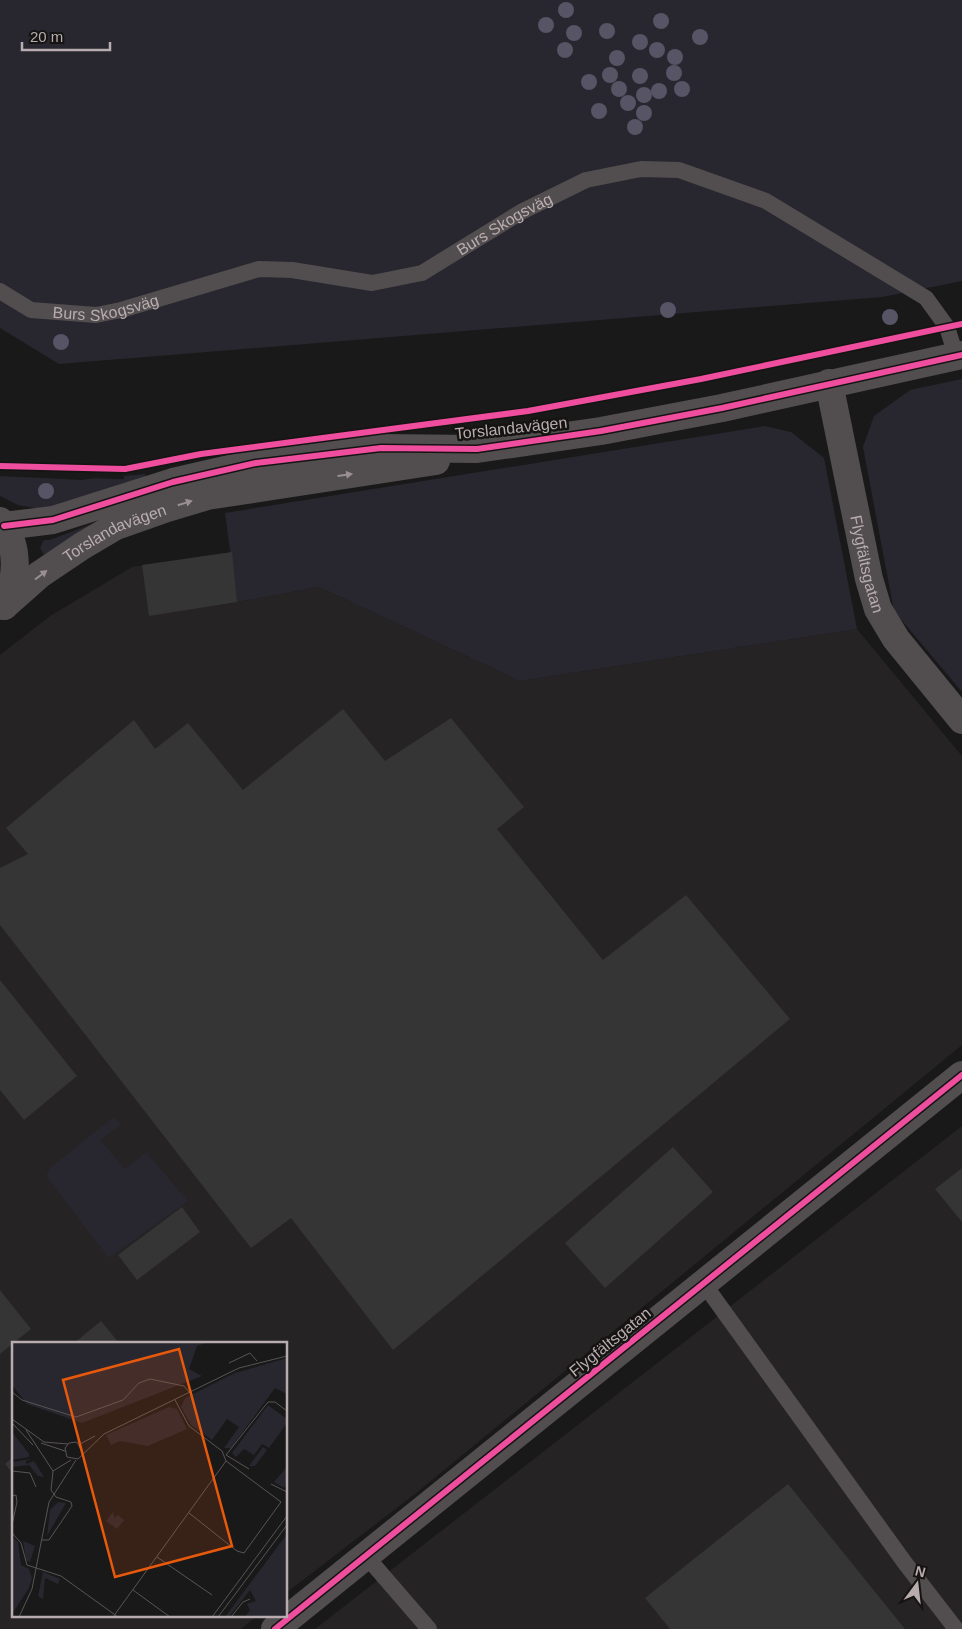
<svg xmlns="http://www.w3.org/2000/svg" width="962" height="1629" viewBox="0 0 962 1629" font-family="Helvetica,sans-serif">
<rect width="100%" height="100%" fill="#191919"/>
<path fill="#252323" d="M232,552L237,602L319,587L520,681L857,629L962,756V1045L415,1494L286,1593V1343H14V1615H258L241,1629H0V655L50,616L132,567Z
M962,1126V1629H315Z"/>
<path fill="#28272f" d="M0,0H962V281L882,297L59,364L0,328Z
M962,379V692L894,611L863,447L874,416L910,390Z
M765,426L791,432L824,458L857,629L520,681L319,587L237,602L225,513Z
M146,474L144,478L45,510L18,505L0,496V476L83,480C97,476 109,480 124,479V476Z
M107,518L44,555L40,548L44,540H50Z
M112,1118L116,1119L121,1125L100,1140L125,1169L146,1152L188,1201L109,1258L46,1176L51,1167Z"/>
<path fill="#363536" d="M232,552L237,602L149,616L142,565Z
M343,709L385,761L451,718L524,807L497,829L603,960L686,895L790,1019L393,1350L291,1218L251,1248L0,925V868L28,854L6,828L134,720L155,749L188,723L243,790Z
M0,980L77,1076L24,1120L0,1090Z
M673,1147L713,1192L605,1288L565,1243Z
M962,1168V1222L935,1189Z
M182,1207L200,1232L137,1280L118,1255Z
M0,1290L31,1329L0,1354Z
M101,1321L119,1343H74Z
M14,1456V1475L5,1464Z
M788,1484L905,1629H670L645,1598Z"/>
<g fill="none" stroke-linecap="round" stroke-linejoin="round">
<g stroke="#524e4f" stroke-width="16">
<path id="s1" d="M0,291L31,310L96,315L121,310L259,269L292,270L372,283L422,273L521,212L586,180L641,169L679,170L766,201L926,298L947,327L956,356"/>
<path d="M704,1284L905,1563L956,1629"/>
<path d="M366,1556L429,1629"/>
</g>
<g stroke="#524e4f" stroke-width="28">
<path id="s2" d="M829,383L869,579L878,609L896,639L962,720"/>
<path d="M275,1629L962,1075"/>
</g>
<g stroke="#524e4f" stroke-width="28">
<path d="M0,521C20,546 18,579 4,606"/>
<path d="M4,526L53,520L173,482L256,463L381,448L477,449L601,431L722,408L962,355"/>
<path id="s3" d="M4,606L39,575L82,546L116,526L167,508L207,496L436,461"/>
</g>
<defs>
<path id="cycleway" d="M0,466L125,469L201,454L528,411L701,379L962,324
M4,526L53,520L173,482L256,463L381,448L477,449L601,431L722,408L962,355
M275,1629L962,1075"/>
</defs>
<use href="#cycleway" stroke="#151413" stroke-width="9"/>
<use href="#cycleway" stroke="#ef4d9e" stroke-width="6"/>
</g>
<g fill="#565465">
<circle cx="566" cy="10" r="8"/>
<circle cx="661" cy="21" r="8"/>
<circle cx="546" cy="25" r="8"/>
<circle cx="607" cy="31" r="8"/>
<circle cx="574" cy="33" r="8"/>
<circle cx="700" cy="37" r="8"/>
<circle cx="640" cy="42" r="8"/>
<circle cx="565" cy="50" r="8"/>
<circle cx="657" cy="50" r="8"/>
<circle cx="675" cy="57" r="8"/>
<circle cx="617" cy="58" r="8"/>
<circle cx="674" cy="73" r="8"/>
<circle cx="610" cy="75" r="8"/>
<circle cx="640" cy="76" r="8"/>
<circle cx="589" cy="82" r="8"/>
<circle cx="619" cy="89" r="8"/>
<circle cx="682" cy="89" r="8"/>
<circle cx="659" cy="91" r="8"/>
<circle cx="644" cy="95" r="8"/>
<circle cx="628" cy="103" r="8"/>
<circle cx="599" cy="111" r="8"/>
<circle cx="644" cy="113" r="8"/>
<circle cx="635" cy="127" r="8"/>
<circle cx="668" cy="310" r="8"/>
<circle cx="890" cy="317" r="8"/>
<circle cx="61" cy="342" r="8"/>
<circle cx="46" cy="491" r="8"/>
</g>
<defs><path id="oneway-solid" d="M-6-.8H1V-3.2L6.5 0L1 3.2V.8H-6Z" transform="scale(1.25)"/></defs>
<g fill="#9a9092">
<use href="#oneway-solid" transform="translate(345 475) rotate(-8)"/>
<use href="#oneway-solid" transform="translate(185 503) rotate(-17)"/>
<use href="#oneway-solid" transform="translate(41 575) rotate(-37)"/>
</g>
<g text-anchor="middle" dominant-baseline="central" stroke-width="5" stroke-linejoin="round" paint-order="stroke">
<g font-size="16" fill="#b9acaf" stroke="#151413">
<text stroke="none"><textPath href="#s1" startOffset="532">Burs Skogsväg</textPath></text>
<text stroke="none"><textPath href="#s1" startOffset="112">Burs Skogsväg</textPath></text>
<text transform="translate(511 428) rotate(-6)">Torslandavägen</text>
<text stroke="none"><textPath href="#s3" startOffset="134">Torslandavägen</textPath></text>
<text stroke="none"><textPath href="#s2" startOffset="185">Flygfältsgatan</textPath></text>
<text transform="translate(610 1342) rotate(-39)">Flygfältsgatan</text>
</g>
</g>
<g transform="translate(12 1342)">
<rect width="275" height="275" fill="#191919"/>
<path d="M0,0H196L185,4L177,27L190,34L70,81L15,62L0,43ZM275,16V52L263,46L219,106H212L227,85L215,77L200,98L179,83L169,65L173,56L223,31ZM256,63L275,77V81L257,106L250,102L242,113L232,107L224,115L220,111ZM157,65L165,67L175,87L136,104L108,99L99,103L94,93ZM0,90L17,112V115L0,118ZM251,105L255,108L243,124H237ZM19,117L14,119V122L22,119L32,135L26,134L17,123L0,125V120ZM274,126L275,142L272,146L262,140ZM46,160L54,161L35,194L38,168ZM101,170L103,176L106,173L112,178L105,187L94,179ZM275,192V275H233L238,268L235,262L244,259L238,248L217,275H213ZM0,195L6,200L9,223L17,227L20,236L17,246L0,272ZM11,199L23,204L18,220L14,218ZM31,230L48,237L46,242L33,236L31,257L26,254Z" fill="#28272f"/>
<path fill="none" stroke="#595455" stroke-width="1" d="M217,21L238,11L245,19M0,50L10,58L64,75L111,58L127,41L138,37L172,44L178,51M0,77L32,100L56,102M0,81L21,103M14,88L41,129M29,101L53,109M68,102L83,94M71,112L65,100L57,101L53,106L55,115L66,117L92,92L227,26L275,14M214,113L256,60H263L275,69M214,113L237,127M0,129L18,131L24,145M259,142L275,150M0,154L4,153L5,160L0,183M177,171L225,209L232,211L269,160L214,119M0,191L9,201L15,223L49,234L106,275M30,198H37L60,164L59,160L44,155L39,148L41,129L59,118M145,215L200,253M121,248L158,275M7,275L20,247L37,160L64,118M101,275L214,119L210,109L177,84L163,58M200,275L275,174M206,275L275,183M219,275L231,260L238,257"/>
<path fill="#e8590c" fill-opacity="0.15" stroke="#e8590c" stroke-width="2.5" d="M167,7L220,204L103,235L51,38Z"/>
<rect width="275" height="275" fill="none" stroke="#b9acaf" stroke-width="2.5"/>
</g>
<g transform="translate(917 1584) rotate(15)" stroke="#151413" stroke-width="4" paint-order="stroke">
<path d="M0-4L9 19L0 12L-9 19Z" fill="#b9acaf"/>
<text y="-8" font-size="14" font-weight="bold" text-anchor="middle" fill="#b9acaf">N</text>
</g>
<path d="M22 42v8h88v-8" fill="none" stroke="#b9acaf" stroke-width="2.5"/>
<text x="30" y="42" font-size="15" fill="#b9acaf" stroke="#151413" stroke-width="4" paint-order="stroke">20 m</text>
</svg>
